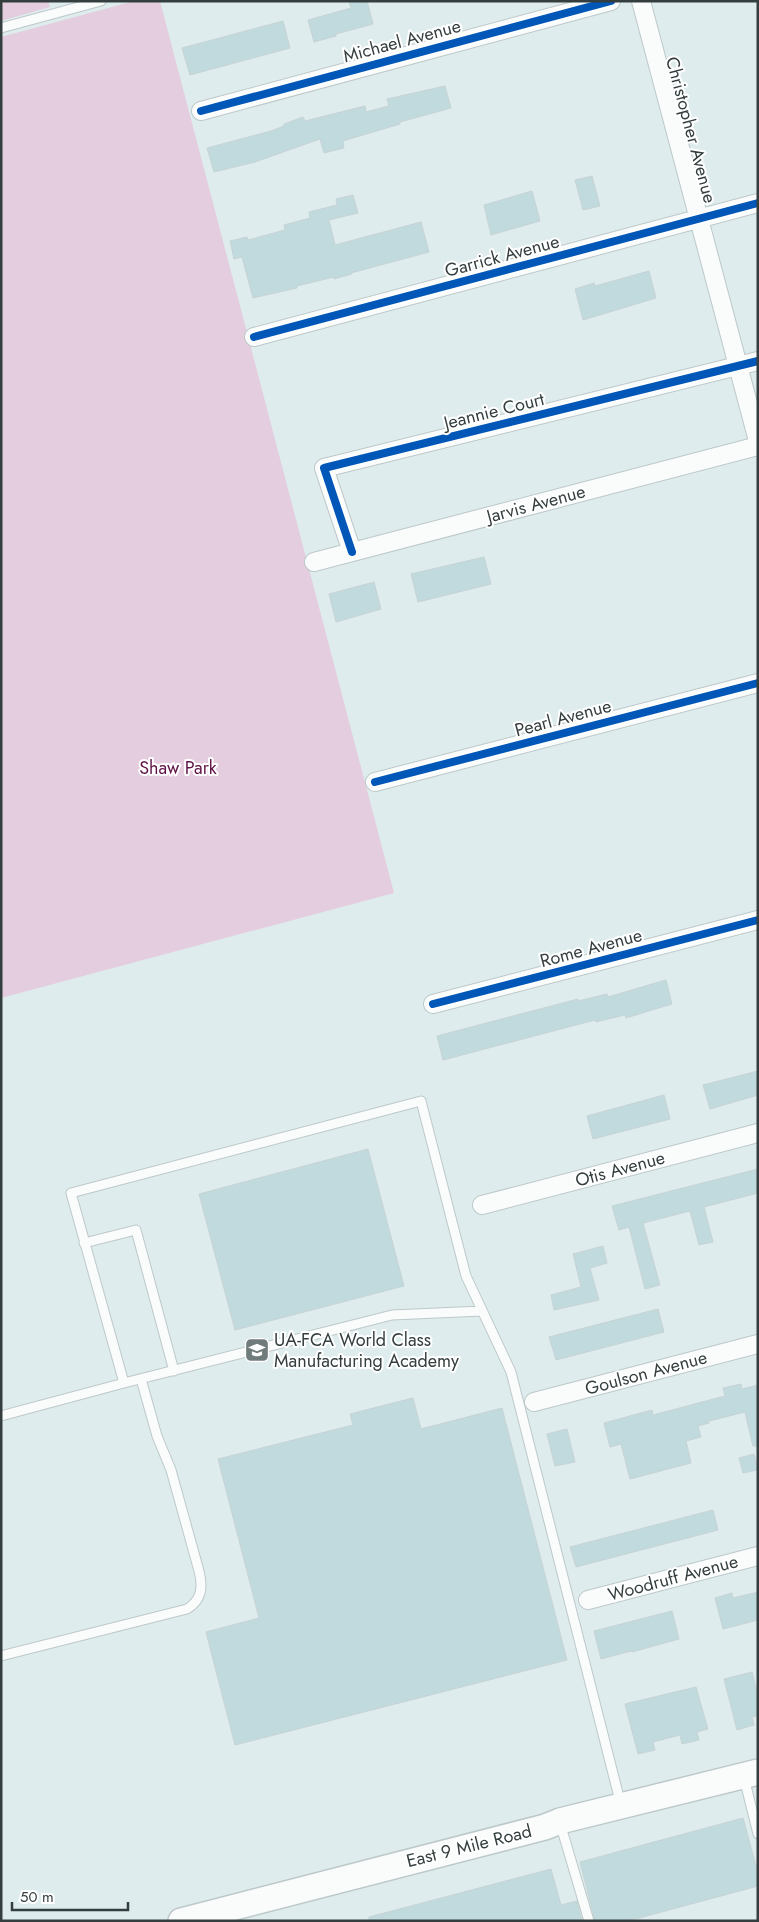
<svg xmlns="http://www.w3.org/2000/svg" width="759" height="1922" viewBox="0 0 759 1922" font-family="Jost,sans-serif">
<rect width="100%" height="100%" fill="#deecee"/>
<path fill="#e4cdde" d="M1,1H48L50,7L1,21Z
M134,1H160L394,893L1,998V37Z"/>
<path fill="#c1dade" stroke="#c7d3d4" d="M349,1H367L373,24L336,34V36L314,42L308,20L351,8Z
M283,21L290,48L190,75L182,48Z
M445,86L451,108L400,122V124L343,141L344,148L324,153L320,139L255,162L214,172L207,148L271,131L284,126V124L303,117L305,121L365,106L366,112L389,106L387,99Z
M592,176L600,206L583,210L575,180Z
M532,191L540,221L491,235L484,205Z
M353,195L358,213L329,220L335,245L421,222L429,252L351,273L352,274L334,279V277L297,286V288L253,298L242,257L234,259L230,241L247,237L248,240L285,230L284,225L310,218L309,212L337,205L336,199Z
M649,271L656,298L583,320L575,289L594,283L595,286Z
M484,557L491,584L418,602L411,574Z
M374,582L381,609L336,622L329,594Z
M666,980L672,1004L626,1018L625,1015L596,1022L595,1020L443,1060L437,1036L578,999V1001L607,994L608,997Z
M758,1071V1095L710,1109L703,1085Z
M664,1095L670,1119L593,1139L587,1116Z
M368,1149L404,1286L235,1330L199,1194Z
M758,1169V1193L704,1207L713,1242L699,1245L690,1211L643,1223L660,1285L645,1289L629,1227L619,1230L612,1206Z
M603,1246L607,1263L590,1268L599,1300L554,1310L551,1295L581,1287L573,1254Z
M658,1309L664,1332L556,1360L549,1337Z
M741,1384L742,1389L758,1385V1446H753L745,1412L709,1421V1423L698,1426L701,1437L686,1441L691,1463L630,1479L621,1444L610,1447L604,1423L652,1410L653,1415L725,1396L723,1388Z
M413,1398L421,1429L502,1408L567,1660L235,1745L206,1632L259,1618L218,1459L353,1425L350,1414Z
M567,1429L575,1462L555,1466L547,1434Z
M754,1454L758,1470L743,1473L739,1458Z
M713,1510L718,1530L576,1567L570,1547Z
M758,1592V1620L723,1629L715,1598L732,1593L733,1598Z
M672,1611L679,1639L632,1652L631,1651L601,1659L594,1631Z
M752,1672L758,1696V1716L752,1717L754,1725L737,1730L724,1679Z
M696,1687L708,1729L697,1732L699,1740L682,1744L680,1735L653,1742L655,1750L638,1754L625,1704Z
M743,1818L758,1873V1886L628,1921H595L580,1862Z
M551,1869L561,1905L577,1901L582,1921H369V1917Z"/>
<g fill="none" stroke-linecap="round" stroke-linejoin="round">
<defs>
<path id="lane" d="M1,28L101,1
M84,1243L136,1230L174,1371
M124,1383L392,1315L482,1311
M1,1416L124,1383L71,1193L421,1101L466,1276L511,1372L621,1805
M1,1656L187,1609C202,1600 203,1587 199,1571L171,1470L157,1436L141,1379
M744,1778L758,1834
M560,1823L589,1921"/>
<path id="street" d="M641,1L758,441
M201,111L611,1
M254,337L758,203
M352,552L324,468L758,361
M314,562L758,446
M375,782L758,683
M433,1004L758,920
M482,1205L758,1133
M534,1402L758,1344
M588,1600L758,1556"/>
<path id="secondary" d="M181,1921L545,1827L560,1821L758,1772"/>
</defs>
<use href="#lane" stroke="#bdc8c9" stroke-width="11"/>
<use href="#street" stroke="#bdc8c9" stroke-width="20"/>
<use href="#secondary" stroke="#bdc8c9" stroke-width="28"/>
<use href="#lane" stroke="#fafcfc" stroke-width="9"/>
<use href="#street" stroke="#fafcfc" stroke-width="18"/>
<use href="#secondary" stroke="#fafcfc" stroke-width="25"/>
<defs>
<path id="cycleway" d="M201,111L611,1
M254,337L758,203
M352,552L324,468L758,361
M375,782L758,683
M433,1004L758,920"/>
</defs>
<use href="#cycleway" stroke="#fff" stroke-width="11"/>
<use href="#cycleway" stroke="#0057b8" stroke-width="8"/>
</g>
<defs>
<symbol id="school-square" viewBox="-11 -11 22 22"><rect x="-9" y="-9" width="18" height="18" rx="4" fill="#707b7c" stroke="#fff"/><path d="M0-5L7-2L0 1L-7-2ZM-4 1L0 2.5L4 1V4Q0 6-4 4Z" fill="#fff"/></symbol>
</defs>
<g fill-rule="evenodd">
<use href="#school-square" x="243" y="1336" width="28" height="28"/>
</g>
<g text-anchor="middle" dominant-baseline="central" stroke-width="4" stroke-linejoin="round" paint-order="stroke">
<g font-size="18" fill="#343e3f" stroke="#fff">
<text transform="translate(402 41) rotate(-15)">Michael Avenue</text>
<text transform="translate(691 130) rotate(75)">Christopher Avenue</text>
<text transform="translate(502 256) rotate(-15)">Garrick Avenue</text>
<text transform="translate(494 411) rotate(-14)">Jeannie Court</text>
<text transform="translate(536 504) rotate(-15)">Jarvis Avenue</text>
<text transform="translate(563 718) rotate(-15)">Pearl Avenue</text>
<text transform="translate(591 948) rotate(-15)">Rome Avenue</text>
<text transform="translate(620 1169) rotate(-15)">Otis Avenue</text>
<text transform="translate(646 1373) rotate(-15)">Goulson Avenue</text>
<text transform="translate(673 1578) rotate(-15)">Woodruff Avenue</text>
<text transform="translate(469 1846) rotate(-14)">East 9 Mile Road</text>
</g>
<g font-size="18" fill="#5f1246" stroke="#fff">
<text x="178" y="768">Shaw Park</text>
</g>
<g font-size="18" fill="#343e3f" stroke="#fff" text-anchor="start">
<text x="274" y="1340">UA-FCA World Class<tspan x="274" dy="21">Manufacturing Academy</tspan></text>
</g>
</g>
<rect width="759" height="1922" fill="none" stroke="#343e3f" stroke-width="5"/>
<path d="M12 1902v8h116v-8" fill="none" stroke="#343e3f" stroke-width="2.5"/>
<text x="20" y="1902" font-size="15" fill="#343e3f" stroke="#ffffff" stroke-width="4" paint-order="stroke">50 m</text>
</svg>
